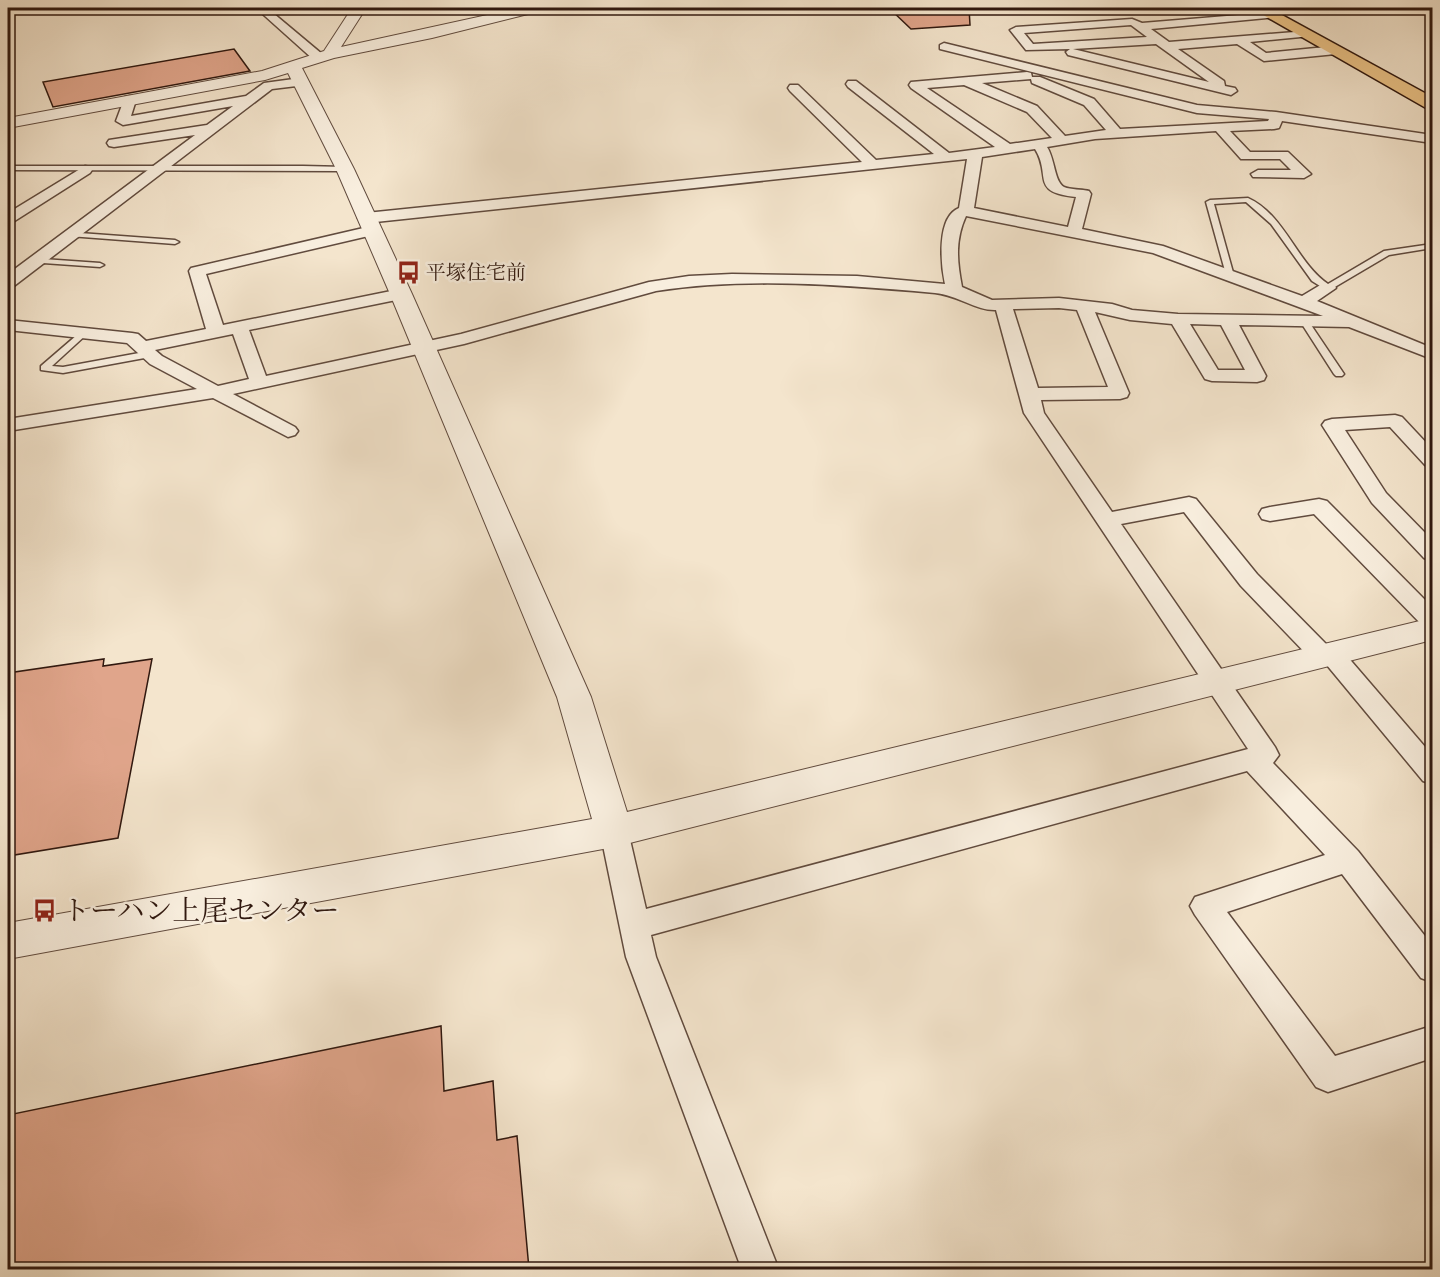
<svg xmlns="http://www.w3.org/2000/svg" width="1440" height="1277" viewBox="0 0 1440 1277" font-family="'Libre Bodoni','Noto Serif JP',serif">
<rect width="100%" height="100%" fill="#f4e5cd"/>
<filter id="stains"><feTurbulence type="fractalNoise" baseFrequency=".00333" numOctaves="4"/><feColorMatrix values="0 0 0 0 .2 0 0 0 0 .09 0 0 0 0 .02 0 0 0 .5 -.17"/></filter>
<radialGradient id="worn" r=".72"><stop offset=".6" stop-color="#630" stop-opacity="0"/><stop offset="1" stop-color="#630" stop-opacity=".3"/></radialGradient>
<path fill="#e0a58b" stroke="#30180f" stroke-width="1.5" d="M889,8H969L970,25L911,29Z
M234,49L250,71L53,107L43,82Z
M104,659L103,666L152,659L118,838L8,856V673Z
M441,1026L444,1091L493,1081L497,1140L517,1136L529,1269H8V1115Z"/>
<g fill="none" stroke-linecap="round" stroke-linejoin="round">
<defs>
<path id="service" d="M8,166H303L345,167L349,169L345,171L8,170Z
M1248,198C1285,215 1296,262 1328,284L1384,251L1432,244V248L1389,255L1328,291L1312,281L1271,224L1246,202L1214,204L1234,276L1227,278L1206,202L1210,200Z
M66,232L175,240L179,242L175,244L69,236L65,234Z
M43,259L100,263L104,265L100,267L43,263L32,265L28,263Z
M1304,318L1307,319L1344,374L1342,376H1336L1334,374L1300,321Z
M84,329L88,332L87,334L52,366L63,367L150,351L155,354L150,357L63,373L41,370V366Z"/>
<path id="minor" d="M256,8H267L322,54V60H314Z
M1274,12L1278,13V17L1151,29L1169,42L1307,31L1311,32V36L1250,42L1266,53L1336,46L1342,50L1336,54L1264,61L1237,44L1178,49L1224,81L1225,86L1235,88L1237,91L1231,95L1068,55L1066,52L1070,49L1026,50L1010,30L1016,27L1132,19L1142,23ZM1131,25L1147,37L1033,44L1024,33ZM1156,44L1209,82L1073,49Z
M944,43L1197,105L1276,112L1432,135V143L1282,121L1279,128L1274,129L1230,131L1250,152H1288L1311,174L1304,178L1253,177L1251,174L1258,170H1291L1280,159H1241L1216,131L1095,139L1047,147C1055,159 1054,181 1064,187C1071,190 1082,189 1089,191L1091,194L1082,229L1163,246L1302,296L1322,284H1334L1336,288L1317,301L1432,348V359L1349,327L1239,325L1266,376L1264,380L1257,382L1212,381L1205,379L1172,324L1130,320L1095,312L1129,393L1127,397L1120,399L1041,400L1044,413L1112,512L1189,497L1196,499L1257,574L1328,646L1340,648L1432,755V784L1423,781L1326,664L1314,662L1241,586L1184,512L1121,524L1275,747L1279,755L1273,763L1358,851L1432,945V982L1421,978L1342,874L1227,912L1335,1056L1432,1026V1058L1328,1092L1316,1087L1195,915L1190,906L1195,897L1325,855L1247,771L651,935L656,957L779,1270H742L626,957L600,831L604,823L614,819L624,823L628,831L646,909L1248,749L1024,413L996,310C977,311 957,295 935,293C843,285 748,277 656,291L464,344L233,394L295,427L298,431L295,435L288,437L213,398L8,431V419L197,389L150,364L127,343L8,330V320L132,333L138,334L146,341L206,329L189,271L191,268L372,226L377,228L380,231L377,234L206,274L223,325L401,289L409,294L401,299L249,330L266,376L461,334L649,282L689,276L732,274L857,276L945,284C941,266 936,217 959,208L967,159L366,223L358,218L366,213L862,162L790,91L788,88L790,85H798L876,160L934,154L848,87L846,84L848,81H856L949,153L995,147L911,88L909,85L911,82L1027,72L1031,73L1032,77H1040L1094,99L1120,129L1268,121L1269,119L1197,113L940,49V45ZM1031,79L1032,83L1084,105L1106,130L1065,136L1037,106L982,83ZM964,85L1027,112L1052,138L1010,144L927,88ZM1035,149C1052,176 1029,192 1076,197L1068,227L974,208L982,157ZM966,216L1153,253L1323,316L1178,314L1132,310L1112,304L1059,298L992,300L962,287C957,261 955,240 966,216ZM1059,308L1077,310L1108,387L1038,388L1013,309ZM1190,324L1221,325L1245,370H1218ZM233,334L249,379L218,386L162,356L155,350Z
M301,78L305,79L307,82L305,85L272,89L14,286L8,287V274L195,135L114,147L109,146L107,143L109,140L207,125L233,106L123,125L116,121L125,97L130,96L136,100L131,116L246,96L264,83Z
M85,166L90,167L92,170L90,173L13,222L8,223V213Z
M1395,415L1402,417L1432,449V467L1425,465L1390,427L1345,430L1386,493L1432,540V561L1424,558L1372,503L1322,425L1325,421L1332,419Z
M1319,499L1327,501L1432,607V629L1424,627L1314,514L1270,521L1262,519L1259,514L1262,509L1270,507Z"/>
<path id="tertiary" d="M352,8H366L341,47L519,8H542L540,11L432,38L334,58L302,68L354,169L412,294L591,697L627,812L1432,618V640L614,847L8,959V923L592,819L557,697L390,294L336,169L288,73L265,80L8,128V118L262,71L324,51Z"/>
<path id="primary" d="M1251,8H1269L1432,97V109L1426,108Z"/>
</defs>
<use href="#service" stroke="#614b3e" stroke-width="3"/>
<use href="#minor" stroke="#614b3e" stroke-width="3"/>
<use href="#tertiary" stroke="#614b3e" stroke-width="2"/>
<use href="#primary" stroke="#30180f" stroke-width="3"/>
<use href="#service" fill="#f8eede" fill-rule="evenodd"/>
<use href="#minor" fill="#f8eede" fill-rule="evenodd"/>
<use href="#tertiary" fill="#f8eede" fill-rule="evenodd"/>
<use href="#primary" fill="#eac286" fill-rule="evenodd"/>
</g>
<defs>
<symbol id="bus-bare" viewBox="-9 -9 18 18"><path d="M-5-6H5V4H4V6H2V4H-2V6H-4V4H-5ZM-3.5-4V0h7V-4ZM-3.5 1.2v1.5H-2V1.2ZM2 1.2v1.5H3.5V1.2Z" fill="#8f2418" stroke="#f8eede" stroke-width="2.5" paint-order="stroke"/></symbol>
</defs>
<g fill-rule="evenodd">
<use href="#bus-bare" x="392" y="256" width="33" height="33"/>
<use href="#bus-bare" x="28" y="894" width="33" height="33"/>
</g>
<g text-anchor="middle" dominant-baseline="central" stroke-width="5" stroke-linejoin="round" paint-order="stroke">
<g font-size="20" fill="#30180f" stroke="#f8eede" text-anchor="start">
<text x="426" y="273">平塚住宅前</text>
</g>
<g font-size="28" fill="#30180f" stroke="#f8eede" text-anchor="start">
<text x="62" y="911">トーハン上尾センター</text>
</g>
</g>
<rect width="1440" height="1277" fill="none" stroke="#f4e5cd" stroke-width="30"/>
<rect x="9" y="9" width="1422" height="1259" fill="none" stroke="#30180f" stroke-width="3"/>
<rect x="15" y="15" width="1410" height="1247" fill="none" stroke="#30180f" stroke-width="1.5"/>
<rect width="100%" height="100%" filter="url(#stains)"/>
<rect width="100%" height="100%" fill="url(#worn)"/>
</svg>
